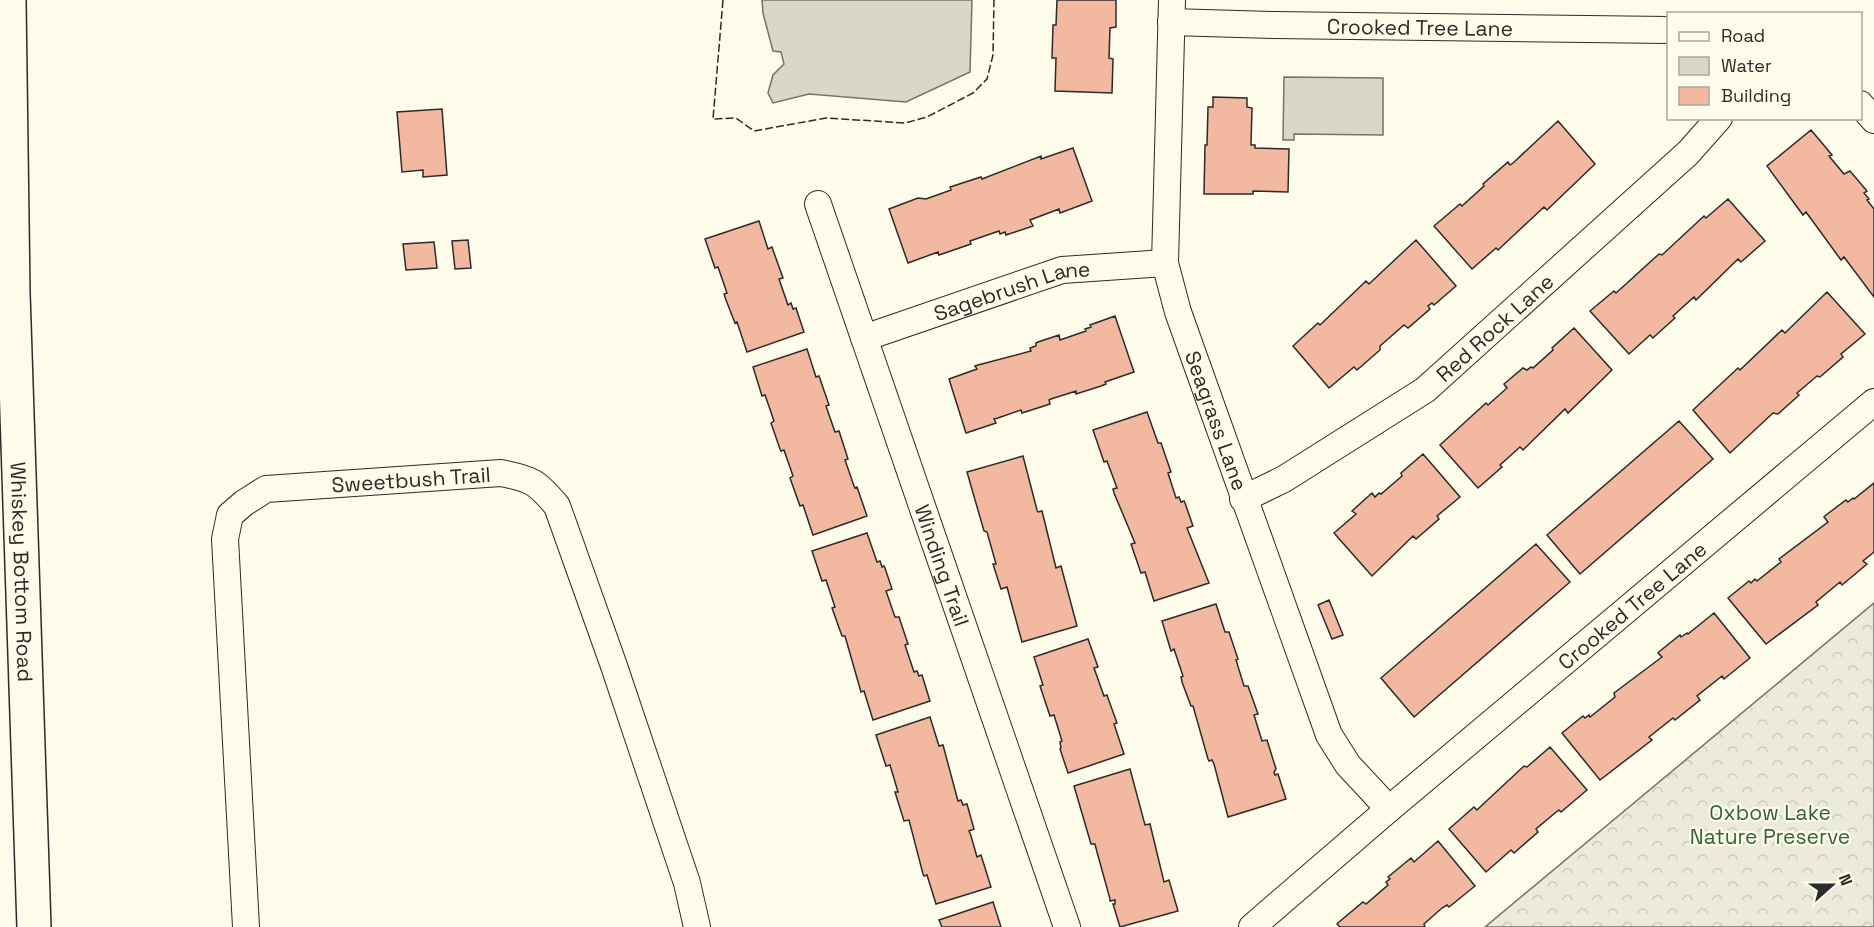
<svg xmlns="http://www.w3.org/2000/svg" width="1874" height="927" viewBox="0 0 1874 927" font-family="'Space Grotesk',sans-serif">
<defs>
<pattern id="forest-crowns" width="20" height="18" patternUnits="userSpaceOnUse" patternTransform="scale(1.5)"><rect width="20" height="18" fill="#ecebdb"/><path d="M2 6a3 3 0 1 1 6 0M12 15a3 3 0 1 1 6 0" fill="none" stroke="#cbcabc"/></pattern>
</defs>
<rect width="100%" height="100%" fill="#fdfbea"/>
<path fill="url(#forest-crowns)" stroke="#74746e" stroke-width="1.5" d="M1874,603V927H1485Z"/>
<path fill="#d8d7c9" stroke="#74746e" stroke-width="1.5" d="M762,0H972L970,72L906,102L809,94L773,103L768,93L773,75L784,64L781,52L773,51L763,13Z
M1284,77L1383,78V135L1294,134V140H1283Z"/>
<path fill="#f2b8a0" stroke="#2b2b2b" stroke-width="1.5" d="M1057,0H1116V27L1110,28L1109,58L1113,59L1112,93L1055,91L1056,58H1052L1053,25H1056Z
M1213,97L1247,98V107L1252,108L1251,145H1255V148L1289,149L1288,192L1253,191V194H1204L1205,145H1207L1208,107H1213Z
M442,109L447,175L423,177V170L402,172L397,112Z
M1558,121L1595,164L1547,210L1544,207L1498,250L1496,248L1472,269L1434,226L1460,204L1462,206L1484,186L1483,184L1508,162L1510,165L1513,163Z
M1811,130L1832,155L1829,156L1844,174L1850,171L1867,191L1864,193L1869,199L1867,200L1874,209V297L1844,257L1841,260L1806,212L1803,215L1767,166Z
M1073,148L1092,201L1060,213L1059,209L1030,220L1033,226L1006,235L1005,232L1000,234L999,231L970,241L971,244L939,255L938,252L908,263L889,209L918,198L926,199L951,190L950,187L981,177L982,179L1041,156V159Z
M1728,199L1765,241L1741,262L1738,259L1696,300L1694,297L1673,316L1675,318L1655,336L1653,338L1650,335L1629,354L1590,311L1614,291L1616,293L1659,254L1662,255L1704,216L1706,218Z
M759,221L768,249L772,247L773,250L783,278L779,279L788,305L791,303L793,309L796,308L804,332L747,352L737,322L735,323L726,300L724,294L727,293L718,267L715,268L705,239Z
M468,240L471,268L455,269L452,241Z
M1416,240L1456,286L1434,305L1432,303L1428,306L1430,309L1408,328L1404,325L1380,346V350L1357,370L1354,367L1329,388L1293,346L1318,323L1320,325L1366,281L1369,284Z
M434,242L437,268L406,270L403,244Z
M1827,292L1865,334L1841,354L1843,357L1820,377L1817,376L1797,393L1799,395L1797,397L1778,414L1773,413L1730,453L1693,410L1738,368L1740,370L1782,330L1785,333Z
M1115,316L1134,372L1105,382L1106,384L1101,386L1076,394V391L1051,399L1049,400L1050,404L1047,405L1022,413L1021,410L998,418L994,419L996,423L966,433L949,379L977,369L975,366L978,365L1031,351L1030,348L1036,346V343L1038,342L1059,335L1060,340L1086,331L1085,329L1091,327L1090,325Z
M1574,328L1612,370L1568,413L1565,409L1523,450L1520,447L1500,465L1502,467L1478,488L1440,445L1486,403L1488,405L1507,388L1504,384L1523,368L1527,370L1531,367L1533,368L1553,350L1552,348Z
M807,349L816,377L819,376L829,405L826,406L835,432L839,431L848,459L845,460L854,486L855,488L857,487L867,516L813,535L803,505L800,506L790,478L793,476L784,450L781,451L780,449L771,423L774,421L765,395L762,396L753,367Z
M1147,412L1158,443H1161L1171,472L1168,473L1176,498L1179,497L1181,502L1184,501L1185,503L1193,526L1187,528L1209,583L1154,601L1145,572L1141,573L1131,544L1135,543L1114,493L1113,489L1117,488L1107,461L1104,462L1093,430Z
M1679,421L1713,459L1580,574L1547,535Z
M1423,454L1460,497L1437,516L1439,519L1416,539L1413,536L1372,576L1334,533L1356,514L1352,511L1372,493L1375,497L1379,493L1381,494L1402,476L1401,473Z
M1023,456L1037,510L1038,512L1042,511L1056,568L1061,566L1077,626L1022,642L1007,587L1001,589L1000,586L993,564H996L987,532L984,531L967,472Z
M1874,483V552L1863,561L1867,564L1842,585L1840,582L1816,602L1818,605L1766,644L1728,598L1749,581L1751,583L1755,579L1757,581L1781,562L1779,559L1828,522L1824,517L1826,515L1846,500L1848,502L1853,498L1854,499Z
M867,533L877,562L880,561L882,567L884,566L885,568L892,589L886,591L895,617H899L908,644L905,645L914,672L917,671L919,676L922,675L930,701L873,720L864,691L861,692L845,636H842L832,608L835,607L826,580L822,581L812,551Z
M1536,544L1570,582L1414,717L1381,678Z
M1329,600L1343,635L1332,639L1318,605Z
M1216,604L1225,632H1229L1238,659L1236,660L1244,686H1248L1258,714L1254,715L1262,741L1267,740L1276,769L1274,772L1275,775L1278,774L1286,799L1228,817L1214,764L1212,760L1209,761L1208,759L1193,706H1191L1182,682L1181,677L1183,676L1174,649L1171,651L1162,621Z
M1714,613L1750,658L1724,679L1722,676L1697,696L1700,700L1675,720L1673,718L1649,737L1652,740L1600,780L1562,733L1583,716L1585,718L1589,715L1590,717L1615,697L1614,693L1662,657L1658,653L1660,651L1680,635L1681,637L1687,633L1688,634Z
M1088,639L1098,667L1094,668L1104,696L1107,695L1108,698L1117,723L1114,724L1124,754L1068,773L1060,749L1061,748L1060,742L1062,741L1054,715L1050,716L1040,686L1043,685L1034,657Z
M930,717L939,746L943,745L958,801L961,800L963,805L967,804L974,829L969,831L971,836L977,857L981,855L991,887L936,904L927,875L924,876L923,874L909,820L904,821L895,792H898L890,765L886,766L876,735Z
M1550,747L1587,790L1561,812L1559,810L1555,813L1536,829L1538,832L1514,853L1511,850L1486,872L1449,829L1474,807L1477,810L1479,808L1524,766L1527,767Z
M1130,769L1145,825L1150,824L1164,882L1169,880L1178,911L1120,927L1113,904H1115V900L1110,901V899L1097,852L1095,844H1091L1074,786Z
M1438,841L1475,886L1449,907L1447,905L1442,908L1424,924L1425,927H1340L1337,924L1339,922L1363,902L1366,904L1388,885L1386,882L1390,879L1388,877L1411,858L1414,862Z
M993,902L1001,927H942L939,920Z"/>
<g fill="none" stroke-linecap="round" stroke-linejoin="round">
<defs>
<g id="street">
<path id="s1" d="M1172,0L1165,263L1178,312L1329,735L1348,765L1389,809"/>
<path id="s2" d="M1171,22L1274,25L1668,30"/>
<path d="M1860,104L1874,120"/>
<path id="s3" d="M818,204L1067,927"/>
<path id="s4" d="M864,338L1062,270L1165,263"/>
<path id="s5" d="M1243,499L1284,479L1425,390L1688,153L1719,118"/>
<path id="s6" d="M246,927L225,539L230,515L244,503L266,489L501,473C532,479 537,482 557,506L614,666L687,883L697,927"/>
<path id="s7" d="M1252,927L1389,809L1874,402"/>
</g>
<g id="secondary">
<path id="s8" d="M9,0L13,293L34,927"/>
</g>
</defs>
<use href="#street" stroke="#2b2b2b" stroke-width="28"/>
<use href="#secondary" stroke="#2b2b2b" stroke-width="36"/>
<use href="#street" stroke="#fdfbea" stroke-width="26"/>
<use href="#secondary" stroke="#fdfbea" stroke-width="33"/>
<path stroke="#2b2b2b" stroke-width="1.5" stroke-dasharray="8 3" stroke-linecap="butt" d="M723,0L713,119L736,118L754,131L826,118L905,123L927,117L973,93L987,79L993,55L994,0"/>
</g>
<g text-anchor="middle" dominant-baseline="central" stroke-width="4.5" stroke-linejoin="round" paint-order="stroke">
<g font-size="21" fill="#2b2b2b" stroke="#fdfbea">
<text stroke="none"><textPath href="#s2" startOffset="249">Crooked Tree Lane</textPath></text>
<text stroke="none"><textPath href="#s4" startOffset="156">Sagebrush Lane</textPath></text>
<text stroke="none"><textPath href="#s5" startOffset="306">Red Rock Lane</textPath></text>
<text stroke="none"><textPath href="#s1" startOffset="429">Seagrass Lane</textPath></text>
<text stroke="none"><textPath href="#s6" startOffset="603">Sweetbush Trail</textPath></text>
<text stroke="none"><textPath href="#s3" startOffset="382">Winding Trail</textPath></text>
<text stroke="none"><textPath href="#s8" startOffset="572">Whiskey Bottom Road</textPath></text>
<text stroke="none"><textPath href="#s7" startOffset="498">Crooked Tree Lane</textPath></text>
</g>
<g font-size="21" fill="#34623c" stroke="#fdfbea">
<text x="1770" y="812">Oxbow Lake<tspan x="1770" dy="24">Nature Preserve</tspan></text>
</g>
</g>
<rect x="1667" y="12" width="195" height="108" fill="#fdfbea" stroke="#a9a89e" stroke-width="1.5"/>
<rect x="1679" y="32" width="30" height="9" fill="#fdfbea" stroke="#a9a89e" stroke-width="1.5"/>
<text x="1721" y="42" font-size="18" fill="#2b2b2b">Road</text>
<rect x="1679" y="57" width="30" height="18" fill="#d8d7c9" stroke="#a9a89e" stroke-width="1.5"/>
<text x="1721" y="72" font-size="18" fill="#2b2b2b">Water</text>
<rect x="1679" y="87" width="30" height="18" fill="#f2b8a0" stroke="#a9a89e" stroke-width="1.5"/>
<text x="1721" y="102" font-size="18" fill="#2b2b2b">Building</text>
<g transform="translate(1832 885) rotate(69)" stroke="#fdfbea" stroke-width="4.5" paint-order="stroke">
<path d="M0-4.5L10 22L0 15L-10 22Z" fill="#2b2b2b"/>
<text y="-9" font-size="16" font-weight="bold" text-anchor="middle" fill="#2b2b2b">N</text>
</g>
</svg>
